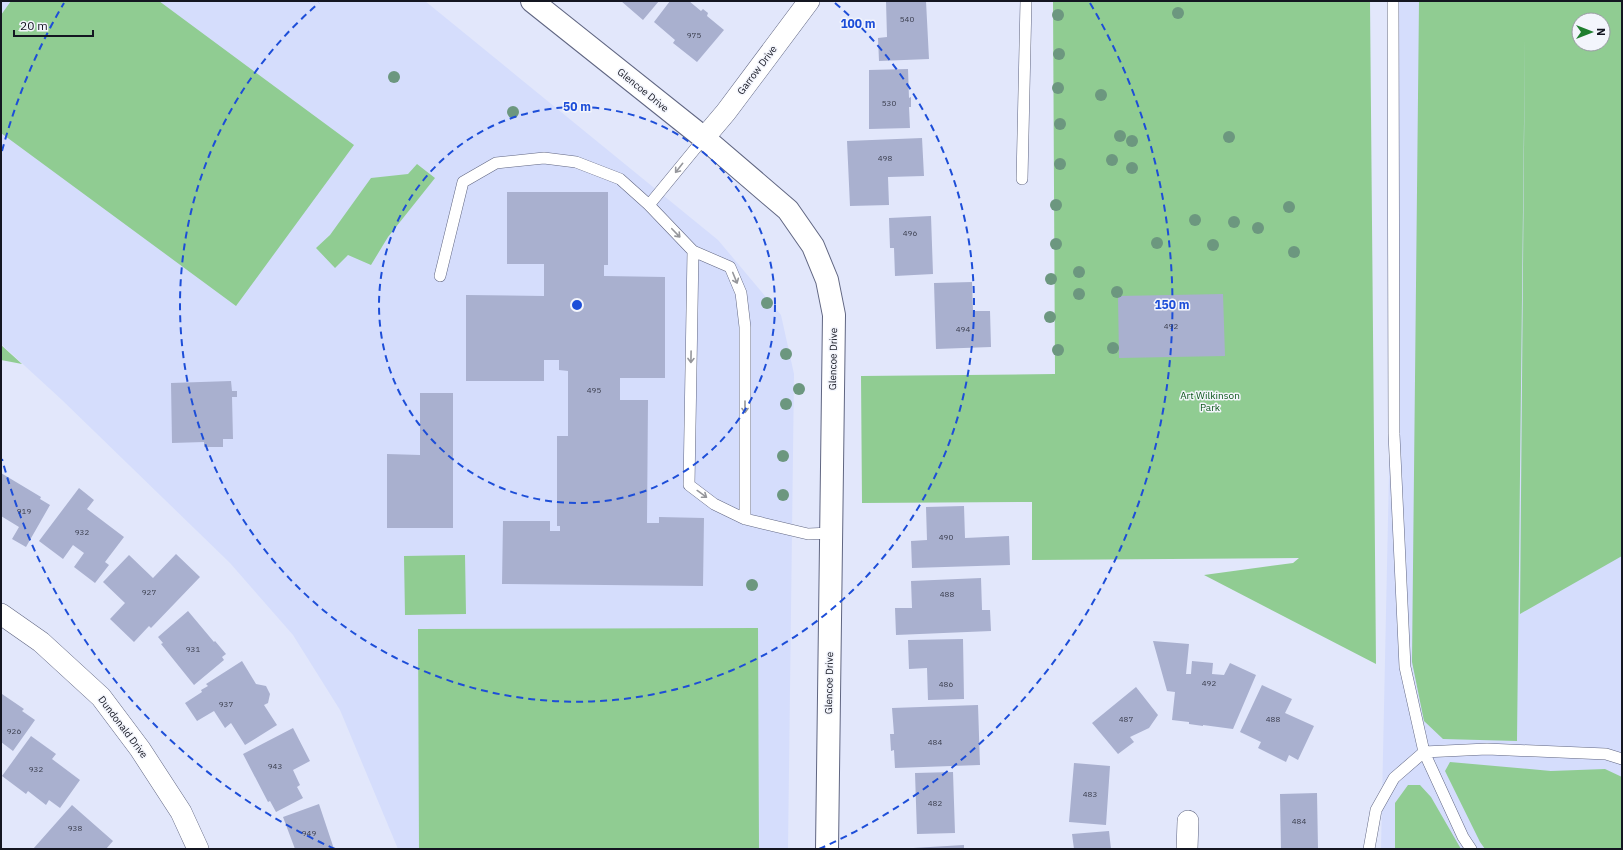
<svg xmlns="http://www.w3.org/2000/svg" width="1623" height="850" font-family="'IBM Plex Sans',sans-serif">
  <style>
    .built { fill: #d5ddfc; fill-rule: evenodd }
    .green { fill: #90cc92; fill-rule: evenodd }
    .building { fill: #a9b0cf }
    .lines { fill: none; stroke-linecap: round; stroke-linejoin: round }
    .service-casing { stroke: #606682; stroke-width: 12 }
    .minor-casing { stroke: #606682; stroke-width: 22 }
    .tertiary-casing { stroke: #606682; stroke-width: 24 }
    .service { stroke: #fff; stroke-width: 11 }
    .minor { stroke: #fff; stroke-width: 21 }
    .tertiary { stroke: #fff; stroke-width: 22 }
    .tree { fill: #6c977f }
    .oneway { stroke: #95969b }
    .ring { fill: none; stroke: #1d4ed8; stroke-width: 2; stroke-dasharray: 7 5 }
    .labels { text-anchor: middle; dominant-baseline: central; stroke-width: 3; stroke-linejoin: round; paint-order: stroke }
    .number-label { font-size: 8px; fill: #393c4c }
    .street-label { font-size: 10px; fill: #141621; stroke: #f3f5fc }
    .park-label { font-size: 10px; fill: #0c561a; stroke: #f3f5fc }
    .centre { fill: #1d4ed8; stroke: #f3f5fc; stroke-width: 2 }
    .ring-label { font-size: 12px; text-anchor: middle; font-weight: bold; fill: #1d4ed8; stroke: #f3f5fc; stroke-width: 3; stroke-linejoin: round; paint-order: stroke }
  </style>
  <rect width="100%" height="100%" fill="#e2e7fb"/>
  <path class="built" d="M1,1H425L718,240L781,315L794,374L788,849H398L340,710L293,635L230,563L62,400L1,344Z
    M1399,1H1622V849H1381ZM1579,20H1603V44H1579Z"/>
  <path class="green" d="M11,1H159L354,145L236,306L1,133V15Z
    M1053,1H1370L1376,664L1204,575L1293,563L1299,558L1032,560V502L862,503L861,376L1055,374Z
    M1419,1H1622V556L1520,614L1525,34L1517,741L1443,739L1424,721L1412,662ZM1579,20H1603V44H1579Z
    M417,164L435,178L388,237L371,265L348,255L335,268L316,248L330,235L371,178L408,174Z
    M1,345L22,364L1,360Z
    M465,555L466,614L405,615L404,556Z
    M758,628L759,849H419L418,629Z
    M1450,762L1551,771L1605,769L1622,777V849H1485L1480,842L1445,771Z
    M1408,785H1420L1431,797L1461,849H1395V803Z"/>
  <path class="building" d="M621,1H659L643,20Z
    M670,1H689L701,11L703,9L708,13L707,16L724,30L697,62L673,43L675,40L654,22Z
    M886,1H926L929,59L879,61L878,38L887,37Z
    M908,69L909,98L911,97V107H909L910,128L869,129V70Z
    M922,138L924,176L888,177L889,205L850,206L847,141Z
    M507,192H608V265H604V276L665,277V378H620V400H648L647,523H659V517L704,518L703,586L502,584L503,521H550V531H560V526H557V436H568V371L559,370V360H544V381H466V295L544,296V264H507Z
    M931,216L933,274L895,276L894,248H890L889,218Z
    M972,282L973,311H990L991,347L936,349L934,283Z
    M1223,294L1225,356L1119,358L1118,296Z
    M231,381L232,391H237V397H232L233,439H223V447H204V442L172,443L171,383Z
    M420,393H453V528H387V454L420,455Z
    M1,473L41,497L40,499L50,505L26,547L12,539L19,527L1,516Z
    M79,488L94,500L87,509L124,537L105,562L109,565L95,583L74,567L84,553L73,545L63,559L39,541Z
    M964,506L965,538L1009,536L1010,565L912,568L911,541L927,540L926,507Z
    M176,554L200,577L151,628L149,626L134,642L110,619L125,603L103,582L129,555L153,578Z
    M981,578L982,610H990L991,631L896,635L895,608H912L911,581Z
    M188,611L214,642L215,641L226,654L222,657L224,660L194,685L161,644L163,643L158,637Z
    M963,639L964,699L928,700L927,668L909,669L908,640Z
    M1153,641L1189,644L1186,674H1191L1192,661L1213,663L1212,674L1224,675L1230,663L1256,675L1233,729L1203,725V726L1189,724V722L1172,720L1175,692L1167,691Z
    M242,661L256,684L266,686L270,694L268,703L264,705L277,725L245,745L231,723L225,728L214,711L197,721L185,703L202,692L201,690L208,686L206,684Z
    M1262,685L1292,699L1285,713L1314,726L1298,760L1289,755L1286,762L1258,748L1261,742L1240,732Z
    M1136,687L1158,715L1149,728L1130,737L1134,742L1118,754L1092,723Z
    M2,694L24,709L22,711L35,720L13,751L1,742Z
    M978,705L980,765L895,768L894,750L891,751L890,734H894L892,708Z
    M293,728L310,761L293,770L300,785L297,787L303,798L276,812L270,801L268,802L243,754Z
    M31,736L56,754L52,759L80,780L60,808L49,800L46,805L28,791L26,794L2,776Z
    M1074,763L1110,766L1106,825L1069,822Z
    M953,772L955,833L917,834L915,773Z
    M1317,793L1318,849H1281L1280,794Z
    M319,804L334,849H295L283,817Z
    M72,805L113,841L106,849H33Z
    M1109,831L1111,849H1074L1072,834Z
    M964,845V849H913V848Z"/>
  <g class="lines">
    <g class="service-casing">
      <path id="service" d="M1393,1L1394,434L1405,667L1424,752L1463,837L1471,849
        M1022,179L1026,1
        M649,205L704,138
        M693,251L730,267L741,293L745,327V519
        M440,276L463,182L496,163L544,158L576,162L620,179L649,205L693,251L689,485L714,504L745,519L808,534L831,533
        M1369,849L1376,810L1394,778L1424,752L1487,749L1606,754L1622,759"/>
    </g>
    <g class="minor-casing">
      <path id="minor" d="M704,138L726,112L809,1
        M1,614L41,642L101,697L140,749L181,812L198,849
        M1187,849L1188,821"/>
    </g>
    <g class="tertiary-casing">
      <path id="tertiary" d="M532,1L704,138L788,210L813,246L827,280L834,315L827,849"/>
    </g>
    <use href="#service" class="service"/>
    <use href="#minor" class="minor"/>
    <use href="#tertiary" class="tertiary"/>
  </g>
  <g class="tree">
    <circle cx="1178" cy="13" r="6"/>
    <circle cx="1058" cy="15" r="6"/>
    <circle cx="1059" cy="54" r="6"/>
    <circle cx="394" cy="77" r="6"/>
    <circle cx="1058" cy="88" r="6"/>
    <circle cx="1101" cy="95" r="6"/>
    <circle cx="513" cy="112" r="6"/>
    <circle cx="1060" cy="124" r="6"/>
    <circle cx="1120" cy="136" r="6"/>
    <circle cx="1229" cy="137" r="6"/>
    <circle cx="1132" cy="141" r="6"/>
    <circle cx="1112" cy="160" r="6"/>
    <circle cx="1060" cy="164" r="6"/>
    <circle cx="1132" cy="168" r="6"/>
    <circle cx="1056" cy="205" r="6"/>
    <circle cx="1289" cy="207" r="6"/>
    <circle cx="1195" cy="220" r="6"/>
    <circle cx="1234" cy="222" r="6"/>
    <circle cx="1258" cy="228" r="6"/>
    <circle cx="1157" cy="243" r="6"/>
    <circle cx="1056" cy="244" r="6"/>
    <circle cx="1213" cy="245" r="6"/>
    <circle cx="1294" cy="252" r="6"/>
    <circle cx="1079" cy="272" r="6"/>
    <circle cx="1051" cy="279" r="6"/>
    <circle cx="1117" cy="292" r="6"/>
    <circle cx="1079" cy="294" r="6"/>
    <circle cx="767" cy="303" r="6"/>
    <circle cx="1050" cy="317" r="6"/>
    <circle cx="1113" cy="348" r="6"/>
    <circle cx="1058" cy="350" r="6"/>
    <circle cx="786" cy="354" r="6"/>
    <circle cx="799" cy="389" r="6"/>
    <circle cx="786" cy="404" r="6"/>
    <circle cx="783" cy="456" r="6"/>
    <circle cx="783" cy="495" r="6"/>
    <circle cx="752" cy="585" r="6"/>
  </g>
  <defs><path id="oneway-shaft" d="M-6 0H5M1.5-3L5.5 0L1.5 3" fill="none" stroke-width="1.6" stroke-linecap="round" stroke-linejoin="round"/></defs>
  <g class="oneway">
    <use href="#oneway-shaft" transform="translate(679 168) rotate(128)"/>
    <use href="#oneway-shaft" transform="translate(676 233) rotate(46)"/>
    <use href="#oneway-shaft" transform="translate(735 278) rotate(68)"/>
    <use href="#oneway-shaft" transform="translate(691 357) rotate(91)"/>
    <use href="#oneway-shaft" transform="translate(745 407) rotate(90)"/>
    <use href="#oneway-shaft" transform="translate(702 494) rotate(36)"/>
  </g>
  <g class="ring">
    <circle cx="577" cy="305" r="198"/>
    <path d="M835 3A397 397 0 1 1 319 3"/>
    <path d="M335 849A595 595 0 0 1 2 459M2 151A595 595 0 0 1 64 3M1090 3A595 595 0 0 1 819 849"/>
  </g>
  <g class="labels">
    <g class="number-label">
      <text x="907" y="19">540</text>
      <text x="694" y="35">975</text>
      <text x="889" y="103">530</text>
      <text x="885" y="158">498</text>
      <text x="910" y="233">496</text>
      <text x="1171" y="326">492</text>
      <text x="963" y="329">494</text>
      <text x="594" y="390">495</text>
      <text x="24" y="511">919</text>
      <text x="82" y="532">932</text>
      <text x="946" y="537">490</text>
      <text x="149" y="592">927</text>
      <text x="947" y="594">488</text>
      <text x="193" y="649">931</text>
      <text x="1209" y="683">492</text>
      <text x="946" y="684">486</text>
      <text x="226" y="704">937</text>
      <text x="1126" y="719">487</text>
      <text x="1273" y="719">488</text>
      <text x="14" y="731">926</text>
      <text x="935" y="742">484</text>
      <text x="275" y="766">943</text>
      <text x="36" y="769">932</text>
      <text x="1090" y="794">483</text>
      <text x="935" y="803">482</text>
      <text x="1299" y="821">484</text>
      <text x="75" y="828">938</text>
      <text x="309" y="833">949</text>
    </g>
    <g class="street-label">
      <text transform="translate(757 70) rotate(-53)">Garrow Drive</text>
      <text transform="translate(643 90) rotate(39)">Glencoe Drive</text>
      <text transform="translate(833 359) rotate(-89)">Glencoe Drive</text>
      <text transform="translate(829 683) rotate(-89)">Glencoe Drive</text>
      <text transform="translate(123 727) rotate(53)">Dundonald Drive</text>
    </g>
    <g class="park-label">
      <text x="1210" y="395">Art Wilkinson<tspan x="1210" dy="12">Park</tspan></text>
    </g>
  </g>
  <circle cx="577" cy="305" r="6" class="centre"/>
  <g class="ring-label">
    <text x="858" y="28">100 m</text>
    <text x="577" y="111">50 m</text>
    <text x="1172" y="309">150 m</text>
  </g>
  <rect width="1623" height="850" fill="none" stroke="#141621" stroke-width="4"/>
  <g transform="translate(1591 32) rotate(90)"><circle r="19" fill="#f3f5fc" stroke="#9a9ca4"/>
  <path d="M0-3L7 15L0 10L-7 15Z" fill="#1f7e2f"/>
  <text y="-6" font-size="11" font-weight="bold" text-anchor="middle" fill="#141621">N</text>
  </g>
  <path d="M14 30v6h79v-6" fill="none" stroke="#141621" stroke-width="2"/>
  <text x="20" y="30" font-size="12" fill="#141621" stroke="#f3f5fc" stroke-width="3" paint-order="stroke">20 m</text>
</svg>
